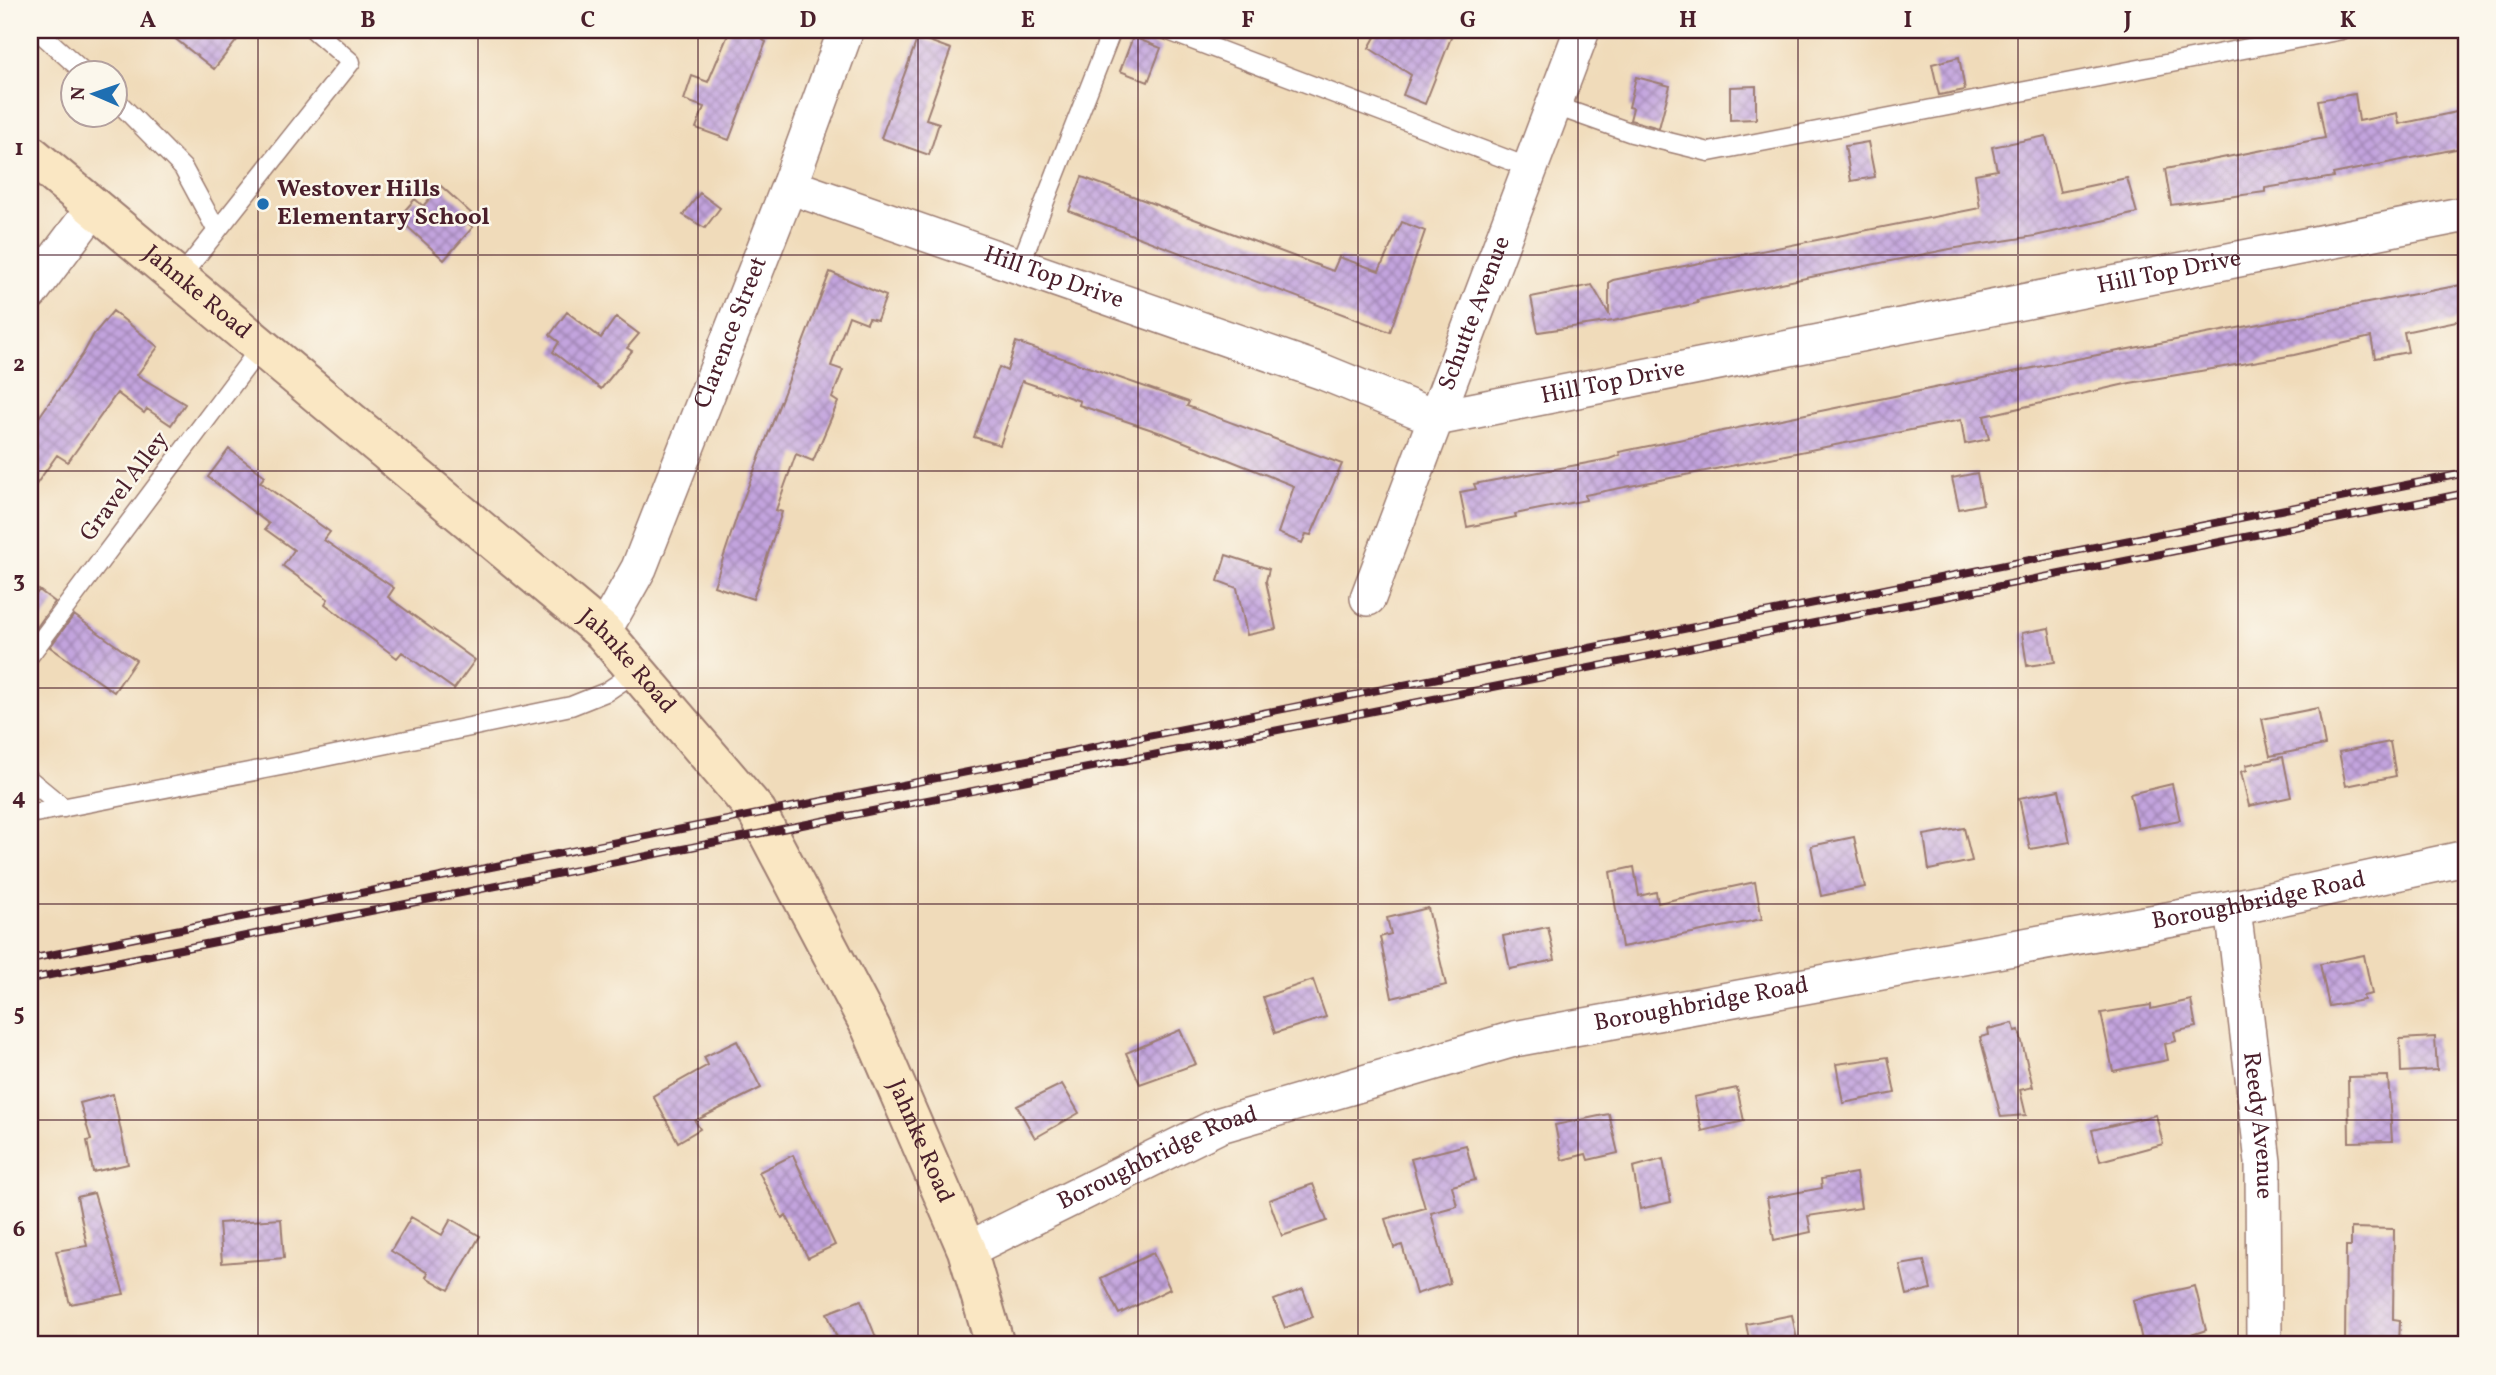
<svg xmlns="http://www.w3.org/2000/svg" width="2496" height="1375" font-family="Vollkorn,serif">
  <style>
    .building { fill: url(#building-cross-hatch) }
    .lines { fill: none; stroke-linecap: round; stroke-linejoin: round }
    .service-casing { stroke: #9d7d72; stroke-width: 21 }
    .minor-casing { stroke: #9d7d72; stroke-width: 38 }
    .secondary-casing { stroke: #9d7d72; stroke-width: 42 }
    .service { stroke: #fff; stroke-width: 18 }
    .minor { stroke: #fff; stroke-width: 35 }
    .secondary { stroke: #fae7c3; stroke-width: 38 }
    .rail-casing { stroke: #4a1f2b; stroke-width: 8 }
    .rail { stroke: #fbf7ec; stroke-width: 5; stroke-dasharray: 16; stroke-linecap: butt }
    .grid { fill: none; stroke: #4a1f2b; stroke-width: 2; stroke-opacity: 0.55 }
    .poi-dot { fill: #1f6fb2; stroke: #fbf7ec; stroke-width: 2.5 }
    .labels { text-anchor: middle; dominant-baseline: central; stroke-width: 5; stroke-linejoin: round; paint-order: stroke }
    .poi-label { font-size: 24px; font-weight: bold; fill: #4a1f2b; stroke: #fbf7ec; text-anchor: start }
    .street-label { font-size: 24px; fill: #4a1f2b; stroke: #fbf7ec }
    .neatline { fill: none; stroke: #4a1f2b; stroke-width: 2.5 }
    .grid-label { font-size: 23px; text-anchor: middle; font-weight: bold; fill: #4a1f2b }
  </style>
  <defs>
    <pattern id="building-cross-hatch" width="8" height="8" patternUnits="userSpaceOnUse" patternTransform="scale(1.75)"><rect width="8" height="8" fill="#c3a4de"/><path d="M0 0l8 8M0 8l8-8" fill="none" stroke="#a085b4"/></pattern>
  </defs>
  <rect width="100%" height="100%" fill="#fbf7ec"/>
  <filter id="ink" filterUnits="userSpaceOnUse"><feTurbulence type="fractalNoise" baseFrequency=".0143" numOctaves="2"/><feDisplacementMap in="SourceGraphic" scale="14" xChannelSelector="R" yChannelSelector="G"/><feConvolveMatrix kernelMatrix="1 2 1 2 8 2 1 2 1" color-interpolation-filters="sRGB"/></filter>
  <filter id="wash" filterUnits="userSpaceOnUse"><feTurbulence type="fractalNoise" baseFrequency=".00686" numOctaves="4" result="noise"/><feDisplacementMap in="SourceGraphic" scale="28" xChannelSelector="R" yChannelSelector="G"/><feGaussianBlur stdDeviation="1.57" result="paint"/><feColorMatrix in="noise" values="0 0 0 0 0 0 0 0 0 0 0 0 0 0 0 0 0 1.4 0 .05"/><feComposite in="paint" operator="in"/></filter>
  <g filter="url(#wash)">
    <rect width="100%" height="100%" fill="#f0dbba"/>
    <g id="blocks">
      <path class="building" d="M164,30H245L214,69Z
        M730,30H767L763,40L766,42L729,140L696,128L704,107L684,100L692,76L708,82Z
        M1379,30H1454L1425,104L1403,95L1411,75L1369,48Z
        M918,37L951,49L926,119L939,123L929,155L881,138Z
        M1133,37L1161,48L1148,82L1120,71Z
        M1959,57L1965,90L1939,95L1932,64Z
        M1636,77L1670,86L1659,128L1630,120L1633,108L1629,107Z
        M1756,86V119L1730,120V87Z
        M2355,94L2359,121L2397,113L2399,124L2466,110V147L2333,174L2334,177L2265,188V192L2171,205L2165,169L2325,138L2318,100Z
        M2046,136L2060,192L2127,178L2137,213L2035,236L1950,249L1697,300L1698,303L1613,321L1538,332L1531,297L1592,285L1609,314V282L1613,280L1980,208L1975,174L1997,170L1992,147Z
        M1868,142L1875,177L1851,181L1845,146Z
        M1082,177L1333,271L1339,257L1379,271L1402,222L1425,231L1390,332L1069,211Z
        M441,186L473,215L466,222L473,227L444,260L398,218L415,199L423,206Z
        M700,193L720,208L705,228L683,215Z
        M830,272L886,296L877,320L869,318L867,323L849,316L831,366L843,370L832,398L838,402L813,461L796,454L776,510L782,512L753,599L714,586L738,513Z
        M2466,284V319L2404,332L2408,352L2375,358L2371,337L2294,355L2130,383L1984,416L1989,439L1965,444L1961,420L1585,495L1586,500L1515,514L1516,517L1467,527L1460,492L1476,489L1474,484L1609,459L1620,455L1619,452L2082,358Z
        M113,311L158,347L137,375L185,404L171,425L147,409L144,413L117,393L68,462L57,455L30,493V430L83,354L94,334Z
        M567,312L601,338L616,317L639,334L627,348L632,351L601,389L553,352L559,342L550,335Z
        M1016,342L1189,402L1187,406L1342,464L1311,535L1306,534L1302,543L1278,533L1294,486L1167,435L1079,405L1080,401L1022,381L1000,445L974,437L999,367L1007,371Z
        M229,449L265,476L260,482L330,532L324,540L394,588L388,597L475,660L454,689L402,652L397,658L325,604L328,599L283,566L294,550L265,529L269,524L208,477Z
        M1977,473L1983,504L1959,509L1952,478Z
        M1226,555L1269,569L1266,581L1276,629L1247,635L1237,588L1218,581Z
        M39,590L55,602L32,634L30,603Z
        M74,615L136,660L114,692L50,647Z
        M2049,628L2055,662L2027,666L2022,633Z
        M2318,708L2325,745L2270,756L2262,719Z
        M2390,742L2396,776L2346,786L2339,752Z
        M2283,757L2291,797L2249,806L2241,772L2247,770L2246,765Z
        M2172,784L2180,820L2138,828L2130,794Z
        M2059,790L2070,842L2030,849L2019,798Z
        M1964,828L1972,861L1929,870L1924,835Z
        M1854,837L1865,887L1821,896L1811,846Z
        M1634,867L1639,896L1656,892L1658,903L1755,882L1762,919L1622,947L1610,872Z
        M1428,908L1446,985L1392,998L1380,937L1391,934L1387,918Z
        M1548,927L1555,960L1510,969L1503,936Z
        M2364,955L2372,994L2363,996L2364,1000L2329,1006L2320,964Z
        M1313,980L1326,1017L1275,1033L1263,997Z
        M2191,1000L2196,1027L2174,1032L2176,1041L2165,1044L2168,1060L2113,1071L2101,1013L2151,1005V1009Z
        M2013,1023L2015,1031L2019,1030L2033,1087L2020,1090L2026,1115L2001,1117L1980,1037L1989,1035L1988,1029Z
        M1180,1030L1196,1064L1140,1084L1126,1053Z
        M2435,1037L2437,1070L2401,1072L2400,1039Z
        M737,1041L761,1088L695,1121L700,1129L678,1142L653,1096L708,1065L704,1057Z
        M1888,1057L1895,1093L1843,1103L1836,1064Z
        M2388,1076L2392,1141L2349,1142L2348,1077Z
        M1062,1084L1079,1113L1035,1138L1017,1106Z
        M1737,1088L1744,1121L1702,1131L1694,1097Z
        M113,1094L128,1164L93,1172L87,1141L91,1140L80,1103Z
        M1609,1114L1618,1153L1588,1160L1586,1154L1562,1160L1555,1125Z
        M2156,1115L2163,1144L2100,1161L2092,1130Z
        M1466,1145L1475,1180L1452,1186L1457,1206L1431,1213L1450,1283L1416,1294L1402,1245L1394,1248L1385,1219L1425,1208L1411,1159Z
        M793,1155L835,1245L808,1258L786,1215L782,1218L759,1172Z
        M1663,1159L1671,1202L1640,1209L1633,1167Z
        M1856,1173L1861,1208L1808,1216L1811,1232L1774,1240L1767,1198L1822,1188L1821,1179Z
        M1313,1184L1327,1221L1282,1236L1269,1200Z
        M94,1193L124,1294L70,1304L56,1251L87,1246L77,1197Z
        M411,1217L442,1235L451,1219L480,1236L449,1290L426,1277L428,1273L391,1251Z
        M281,1219L284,1258L222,1263L219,1223Z
        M2351,1228L2394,1229L2393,1319L2400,1320L2399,1345H2345L2346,1246H2351Z
        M1153,1253L1170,1289L1119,1314L1101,1278Z
        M1924,1261L1931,1289L1907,1295L1900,1265Z
        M2195,1286L2206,1330L2162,1345H2143L2133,1300Z
        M1303,1289L1313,1317L1285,1328L1274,1300Z
        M861,1300L879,1345H840L827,1313Z
        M1792,1315L1798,1345H1750L1746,1324Z"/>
    </g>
  </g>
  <g filter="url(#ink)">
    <use href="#blocks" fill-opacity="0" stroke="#9d7d72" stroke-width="2"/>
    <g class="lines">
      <g class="service-casing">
        <path id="service" d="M37,30L86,74
          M1166,30L1530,168
          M116,100L183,168L217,231
          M1553,105L1632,133L1709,152L2342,30
          M1020,265L1112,30
          M178,280L351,62L314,30
          M30,655L260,348
          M30,780L64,808
          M30,814L286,765L571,706L606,692L637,671"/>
      </g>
      <g class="minor-casing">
        <g id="minor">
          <path id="s1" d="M789,186L1323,372L1436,418L2466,214"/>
          <path d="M30,293L93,209"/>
          <path id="s2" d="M1368,598L1582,30"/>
          <path id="s3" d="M603,632L639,568L789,186L846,30"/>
          <path id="s4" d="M2233,908L2263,1162L2264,1345"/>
          <path id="s5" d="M967,1250L1220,1125L1514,1039L2233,908L2466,858"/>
        </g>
      </g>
      <g class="secondary-casing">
        <g id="secondary">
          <path id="s6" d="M30,154L603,632L757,812L871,1028L967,1250L995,1345"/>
        </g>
      </g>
      <use href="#service" class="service"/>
      <use href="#minor" class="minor"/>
      <use href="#secondary" class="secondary"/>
      <g class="rail-casing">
        <path id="rail" d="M30,959L2466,473
          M30,979L2466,493"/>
      </g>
      <use href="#rail" class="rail"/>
    </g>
  </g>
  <path class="grid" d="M258,30V1345M478,30V1345M698,30V1345M918,30V1345M1138,30V1345M1358,30V1345M1578,30V1345M1798,30V1345M2018,30V1345M2238,30V1345M30,255H2466M30,471H2466M30,688H2466M30,904H2466M30,1120H2466"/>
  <circle class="poi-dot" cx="263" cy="204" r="7"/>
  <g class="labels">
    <g class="poi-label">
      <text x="277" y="190">Westover Hills<tspan x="277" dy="28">Elementary School</tspan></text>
    </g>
    <g class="street-label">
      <text stroke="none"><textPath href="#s1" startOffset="1435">Hill Top Drive</textPath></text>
      <text stroke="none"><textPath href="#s1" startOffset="280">Hill Top Drive</textPath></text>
      <text stroke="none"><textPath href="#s6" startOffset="217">Jahnke Road</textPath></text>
      <text stroke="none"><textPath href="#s2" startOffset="304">Schutte Avenue</textPath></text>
      <text stroke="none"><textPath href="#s3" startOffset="326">Clarence Street</textPath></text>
      <text stroke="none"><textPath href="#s1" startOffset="868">Hill Top Drive</textPath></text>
      <text transform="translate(125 487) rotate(-53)">Gravel Alley</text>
      <text stroke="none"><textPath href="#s6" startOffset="784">Jahnke Road</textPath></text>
      <text stroke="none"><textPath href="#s5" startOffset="1346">Boroughbridge Road</textPath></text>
      <text stroke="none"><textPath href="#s5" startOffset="779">Boroughbridge Road</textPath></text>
      <text stroke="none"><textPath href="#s4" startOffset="219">Reedy Avenue</textPath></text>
      <text stroke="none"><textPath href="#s6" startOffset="1351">Jahnke Road</textPath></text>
      <text stroke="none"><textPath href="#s5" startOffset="212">Boroughbridge Road</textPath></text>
    </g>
  </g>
  <rect width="2496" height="1375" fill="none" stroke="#fbf7ec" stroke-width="77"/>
  <g transform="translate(94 94) rotate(272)"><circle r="33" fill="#fbf7ec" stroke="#b4a19f" stroke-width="2"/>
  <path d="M0-5L12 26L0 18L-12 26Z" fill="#1f6fb2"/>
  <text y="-10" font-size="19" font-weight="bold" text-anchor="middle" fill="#4a1f2b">N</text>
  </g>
  <rect x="38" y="38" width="2420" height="1298" class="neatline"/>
  <g class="grid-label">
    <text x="148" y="27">A</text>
    <text x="368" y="27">B</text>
    <text x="588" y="27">C</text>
    <text x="808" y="27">D</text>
    <text x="1028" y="27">E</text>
    <text x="1248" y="27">F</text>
    <text x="1468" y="27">G</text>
    <text x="1688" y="27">H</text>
    <text x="1908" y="27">I</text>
    <text x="2128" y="27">J</text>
    <text x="2348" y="27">K</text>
    <text x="19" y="155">1</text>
    <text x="19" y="371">2</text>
    <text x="19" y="587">3</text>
    <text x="19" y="804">4</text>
    <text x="19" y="1020">5</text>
    <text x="19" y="1236">6</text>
  </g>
</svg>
